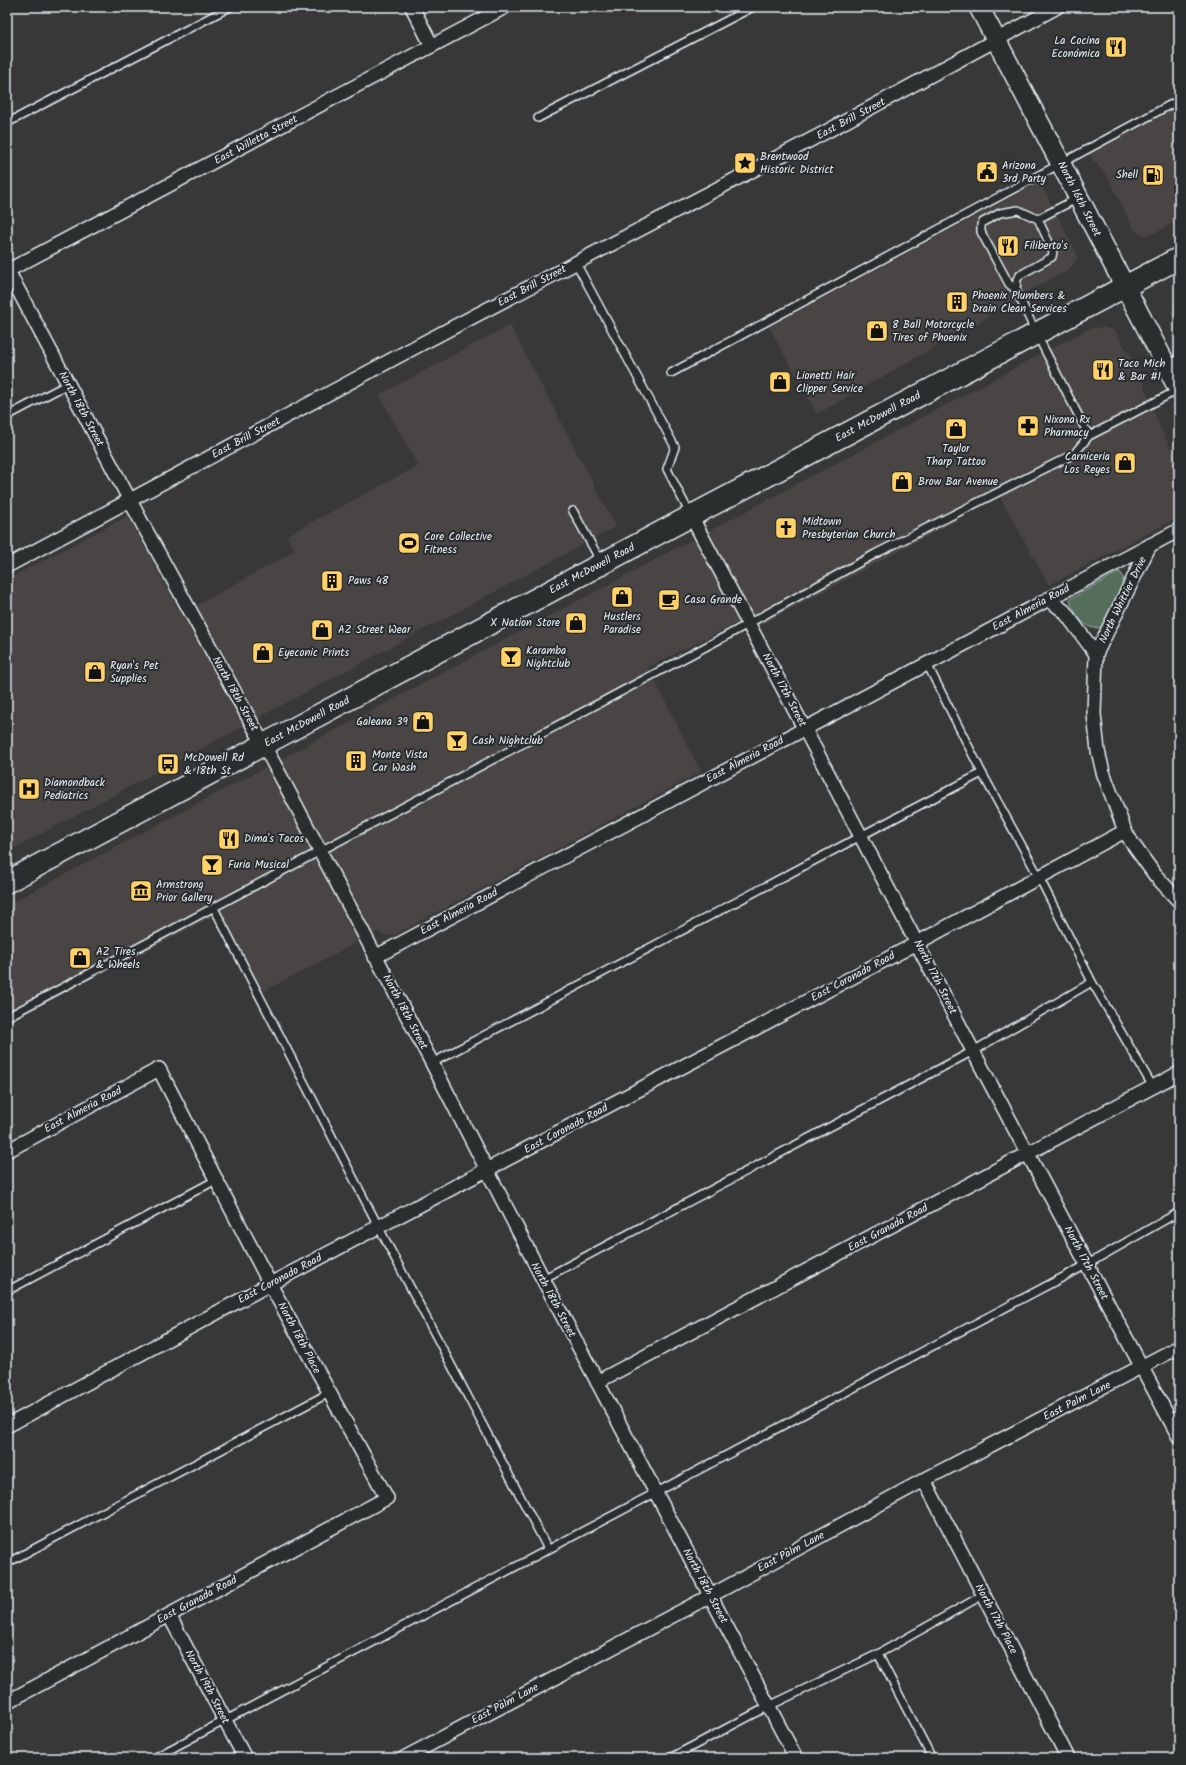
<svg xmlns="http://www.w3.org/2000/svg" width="1186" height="1765" font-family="Kalam,sans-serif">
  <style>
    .built { fill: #494544 }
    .green { fill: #556e5c; stroke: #9eb0aa }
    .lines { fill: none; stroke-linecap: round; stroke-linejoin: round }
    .lane-casing { stroke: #e8f1f8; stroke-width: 10 }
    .street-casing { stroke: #e8f1f8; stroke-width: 16 }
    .secondary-casing { stroke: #e8f1f8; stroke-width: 22 }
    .primary-casing { stroke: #e8f1f8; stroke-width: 24 }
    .lane { stroke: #2a2d2e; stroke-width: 7 }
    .street { stroke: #2a2d2e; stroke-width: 13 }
    .secondary { stroke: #2a2d2e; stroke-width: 19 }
    .primary { stroke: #2a2d2e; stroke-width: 21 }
    .labels { text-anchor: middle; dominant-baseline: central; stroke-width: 4; stroke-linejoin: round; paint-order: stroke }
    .poi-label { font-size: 11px; fill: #e8f1f8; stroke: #2a2d2e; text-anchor: start }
    .street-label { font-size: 11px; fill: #e8f1f8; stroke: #2a2d2e }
  </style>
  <rect width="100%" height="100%" fill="#383838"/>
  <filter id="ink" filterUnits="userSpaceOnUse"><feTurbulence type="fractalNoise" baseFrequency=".025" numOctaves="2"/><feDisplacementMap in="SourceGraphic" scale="8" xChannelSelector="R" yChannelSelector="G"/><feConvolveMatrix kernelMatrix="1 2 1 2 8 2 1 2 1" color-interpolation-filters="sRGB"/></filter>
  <g filter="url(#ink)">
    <path class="built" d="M1179,106V220L1153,234L1142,235L1136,231L1132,226L1107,176L1088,154Z
      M1040,182L1075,250L1077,258L1069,270L1028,291L1011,306L1010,304L817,414L769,327Z
      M1179,290V328L1171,313Z
      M510,325L616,527L7,852V579L128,516L181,614L295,551L287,535L418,466L379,395Z
      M1104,327L1115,331L1119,337L1140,374L1158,423L1179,464V517L1049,585L1000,497L761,625L758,613L648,667L701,772L394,935L383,936L378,931L259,994L218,914L7,1023V905L1088,329Z"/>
    <path class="green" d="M1119,572L1121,573L1123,578V584L1103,625C1089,637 1071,611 1070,599Z"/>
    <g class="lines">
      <g class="lane-casing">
        <path id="lane" d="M538,118L753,7
          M7,123L230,7
          M1038,219L1018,210L1000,213L983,222L981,225V232L1009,284L1016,290L1036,333L1089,436
          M576,263L675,447L667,469L690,514
          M1016,290L1017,279L1020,275L1052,257L1053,251L1038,219L1078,198
          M1168,365L1179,359
          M671,373L1179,100
          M7,416L68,384
          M573,511L601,562
          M927,664L982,773L1039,877L1092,982L1153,1087
          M214,908L388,1245L548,1549
          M7,1017L726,636L875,554L1074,454L1089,436L1178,390
          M432,1063L872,830L982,773
          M543,1279L973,1051L1092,982
          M7,1291L216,1180
          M7,1563L329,1393
          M878,1654L932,1758
          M154,1758L1086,1265L1179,1212
          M670,1758L769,1706L878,1654L983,1595"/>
      </g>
      <g class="street-casing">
        <path id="street" d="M412,7L432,46
          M7,269L142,523L280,775L432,1063L543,1279L796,1758
          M7,271L505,7
          M691,516L811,741L973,1051L1179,1437
          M1150,545L1096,654L1094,714L1098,751L1103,772L1125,831L1132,843L1155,875L1179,901
          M7,566L421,344L820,135L1057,7
          M1048,599L1064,611L1096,654
          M375,957L1179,530
          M7,1151L159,1069L270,1284L387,1498L7,1702
          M597,1382L1179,1073
          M7,1426L270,1284L904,950L1125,831
          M924,1480L1068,1758
          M169,1615L245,1758
          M404,1758L710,1596L924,1480L1179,1347"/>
      </g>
      <g class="secondary-casing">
        <path id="secondary" d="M979,7L1179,390"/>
      </g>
      <g class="primary-casing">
        <path id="primary" d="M7,882L691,516L1179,258"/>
      </g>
      <use href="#lane" class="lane"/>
      <use href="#street" class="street"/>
      <use href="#secondary" class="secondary"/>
      <use href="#primary" class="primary"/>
    </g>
  </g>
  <defs>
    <g id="restaurant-square" transform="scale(1.15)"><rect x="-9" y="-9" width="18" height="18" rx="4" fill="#ffd166" stroke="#2a2d2e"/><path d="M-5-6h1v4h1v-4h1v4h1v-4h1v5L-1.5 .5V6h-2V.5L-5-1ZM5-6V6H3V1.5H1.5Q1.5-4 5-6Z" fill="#111"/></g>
    <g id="sight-square" transform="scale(1.15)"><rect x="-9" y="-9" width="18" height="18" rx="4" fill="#ffd166" stroke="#2a2d2e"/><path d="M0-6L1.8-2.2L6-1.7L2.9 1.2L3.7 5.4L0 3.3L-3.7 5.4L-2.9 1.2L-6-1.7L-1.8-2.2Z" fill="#111"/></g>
    <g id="civic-square" transform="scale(1.15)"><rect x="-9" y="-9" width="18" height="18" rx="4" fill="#ffd166" stroke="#2a2d2e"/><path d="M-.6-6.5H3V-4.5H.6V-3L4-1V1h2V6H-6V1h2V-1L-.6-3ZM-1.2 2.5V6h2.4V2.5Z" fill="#111"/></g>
    <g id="fuel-square" transform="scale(1.15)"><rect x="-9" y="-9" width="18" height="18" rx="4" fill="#ffd166" stroke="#2a2d2e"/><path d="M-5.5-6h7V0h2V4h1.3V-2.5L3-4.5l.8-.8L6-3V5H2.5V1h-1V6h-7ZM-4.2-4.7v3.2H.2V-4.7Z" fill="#111"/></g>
    <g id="building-square" transform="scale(1.15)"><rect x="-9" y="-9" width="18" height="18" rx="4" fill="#ffd166" stroke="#2a2d2e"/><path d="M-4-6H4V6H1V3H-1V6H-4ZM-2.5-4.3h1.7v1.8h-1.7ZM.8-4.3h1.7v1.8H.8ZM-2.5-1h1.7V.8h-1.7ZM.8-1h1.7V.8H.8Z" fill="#111"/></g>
    <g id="shop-square" transform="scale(1.15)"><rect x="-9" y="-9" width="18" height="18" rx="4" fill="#ffd166" stroke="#2a2d2e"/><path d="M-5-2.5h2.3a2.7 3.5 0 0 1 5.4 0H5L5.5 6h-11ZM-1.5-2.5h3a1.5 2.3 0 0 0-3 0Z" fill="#111"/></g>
    <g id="pharmacy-square" transform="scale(1.15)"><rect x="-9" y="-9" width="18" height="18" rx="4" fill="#ffd166" stroke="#2a2d2e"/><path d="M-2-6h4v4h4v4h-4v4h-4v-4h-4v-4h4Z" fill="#111"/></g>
    <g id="church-square" transform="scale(1.15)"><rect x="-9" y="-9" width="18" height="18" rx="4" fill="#ffd166" stroke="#2a2d2e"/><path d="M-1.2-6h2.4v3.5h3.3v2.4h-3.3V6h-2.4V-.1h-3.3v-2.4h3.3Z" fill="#111"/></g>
    <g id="stadium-square" transform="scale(1.15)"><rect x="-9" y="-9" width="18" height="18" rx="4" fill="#ffd166" stroke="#2a2d2e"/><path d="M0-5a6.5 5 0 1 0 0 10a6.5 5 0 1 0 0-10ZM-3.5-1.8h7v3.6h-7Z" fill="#111"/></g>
    <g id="cafe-square" transform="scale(1.15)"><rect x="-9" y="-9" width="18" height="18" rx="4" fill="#ffd166" stroke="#2a2d2e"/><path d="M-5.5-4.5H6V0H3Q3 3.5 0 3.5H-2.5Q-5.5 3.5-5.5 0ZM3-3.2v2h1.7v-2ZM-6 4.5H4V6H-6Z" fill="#111"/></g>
    <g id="bar-square" transform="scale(1.15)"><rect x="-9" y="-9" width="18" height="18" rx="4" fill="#ffd166" stroke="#2a2d2e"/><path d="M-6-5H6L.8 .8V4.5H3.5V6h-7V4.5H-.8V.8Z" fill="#111"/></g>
    <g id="bus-square" transform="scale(1.15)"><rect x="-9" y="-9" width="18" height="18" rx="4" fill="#ffd166" stroke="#2a2d2e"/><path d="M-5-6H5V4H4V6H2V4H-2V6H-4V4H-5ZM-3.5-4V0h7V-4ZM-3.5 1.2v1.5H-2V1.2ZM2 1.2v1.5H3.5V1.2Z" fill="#111"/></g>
    <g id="hospital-square" transform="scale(1.15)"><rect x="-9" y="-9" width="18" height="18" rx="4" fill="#ffd166" stroke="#2a2d2e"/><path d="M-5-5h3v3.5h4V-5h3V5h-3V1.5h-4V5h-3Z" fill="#111"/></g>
    <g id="museum-square" transform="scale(1.15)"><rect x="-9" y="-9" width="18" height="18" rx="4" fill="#ffd166" stroke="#2a2d2e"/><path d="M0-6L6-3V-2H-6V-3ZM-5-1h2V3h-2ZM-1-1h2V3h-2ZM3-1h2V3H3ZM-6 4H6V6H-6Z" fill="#111"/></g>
  </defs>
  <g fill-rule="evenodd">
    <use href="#restaurant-square" x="1116" y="47"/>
    <use href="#sight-square" x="745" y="163"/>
    <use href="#civic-square" x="987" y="172"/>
    <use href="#fuel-square" x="1153" y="175"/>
    <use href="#restaurant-square" x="1008" y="246"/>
    <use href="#building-square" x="957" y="302"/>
    <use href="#shop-square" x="877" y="331"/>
    <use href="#restaurant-square" x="1103" y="370"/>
    <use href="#shop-square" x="780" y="382"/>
    <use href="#pharmacy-square" x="1028" y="426"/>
    <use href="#shop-square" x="956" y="429"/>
    <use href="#shop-square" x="1125" y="463"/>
    <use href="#shop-square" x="902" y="482"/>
    <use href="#church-square" x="786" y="528"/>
    <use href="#stadium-square" x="409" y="543"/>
    <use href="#building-square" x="332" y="581"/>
    <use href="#shop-square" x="622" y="597"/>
    <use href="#cafe-square" x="669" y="600"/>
    <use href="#shop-square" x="576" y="623"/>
    <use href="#shop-square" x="322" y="630"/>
    <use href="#shop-square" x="263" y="653"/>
    <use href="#bar-square" x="511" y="657"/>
    <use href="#shop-square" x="95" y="672"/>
    <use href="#shop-square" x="423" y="722"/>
    <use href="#bar-square" x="457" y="741"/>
    <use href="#building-square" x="356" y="761"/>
    <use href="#bus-square" x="168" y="764"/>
    <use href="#hospital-square" x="29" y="789"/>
    <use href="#restaurant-square" x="229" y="839"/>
    <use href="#bar-square" x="212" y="865"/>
    <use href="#museum-square" x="141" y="891"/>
    <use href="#shop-square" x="80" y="958"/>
  </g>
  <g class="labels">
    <g class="poi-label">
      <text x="1100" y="41" text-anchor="end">La Cocina<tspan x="1100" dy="13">Económica</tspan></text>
      <text x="760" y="157">Brentwood<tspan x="760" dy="13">Historic District</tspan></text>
      <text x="1002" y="166">Arizona<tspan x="1002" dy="13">3rd Party</tspan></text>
      <text x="1138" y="175" text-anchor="end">Shell</text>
      <text x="1024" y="246">Filiberto's</text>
      <text x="972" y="296">Phoenix Plumbers &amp;<tspan x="972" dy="13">Drain Clean Services</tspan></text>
      <text x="892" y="325">8 Ball Motorcycle<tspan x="892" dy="13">Tires of Phoenix</tspan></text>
      <text x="1118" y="364">Taco Mich<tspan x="1118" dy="13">&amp; Bar #1</tspan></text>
      <text x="796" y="376">Lionetti Hair<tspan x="796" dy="13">Clipper Service</tspan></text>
      <text x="1044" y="420">Nixona Rx<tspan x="1044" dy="13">Pharmacy</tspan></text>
      <text x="956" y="449" text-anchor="middle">Taylor<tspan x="956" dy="13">Tharp Tattoo</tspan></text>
      <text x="1110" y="457" text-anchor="end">Carniceria<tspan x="1110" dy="13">Los Reyes</tspan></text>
      <text x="918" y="482">Brow Bar Avenue</text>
      <text x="802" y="522">Midtown<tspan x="802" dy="13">Presbyterian Church</tspan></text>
      <text x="424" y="537">Core Collective<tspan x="424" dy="13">Fitness</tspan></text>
      <text x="348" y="581">Paws 48</text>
      <text x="684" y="600">Casa Grande</text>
      <text x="622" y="617" text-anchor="middle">Hustlers<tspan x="622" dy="13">Paradise</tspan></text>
      <text x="560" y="623" text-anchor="end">X Nation Store</text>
      <text x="338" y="630">AZ Street Wear</text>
      <text x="526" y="651">Karamba<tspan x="526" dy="13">Nightclub</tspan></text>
      <text x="278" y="653">Eyeconic Prints</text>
      <text x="110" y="666">Ryan's Pet<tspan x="110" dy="13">Supplies</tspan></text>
      <text x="408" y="722" text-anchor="end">Galeana 39</text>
      <text x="472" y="741">Cash Nightclub</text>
      <text x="372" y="755">Monte Vista<tspan x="372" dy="13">Car Wash</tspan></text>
      <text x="184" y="758">McDowell Rd<tspan x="184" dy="13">&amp; 18th St</tspan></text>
      <text x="44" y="783">Diamondback<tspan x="44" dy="13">Pediatrics</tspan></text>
      <text x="244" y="839">Dima's Tacos</text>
      <text x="228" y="865">Furia Musical</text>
      <text x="156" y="885">Armstrong<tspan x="156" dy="13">Prior Gallery</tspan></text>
      <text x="96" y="952">AZ Tires<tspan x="96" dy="13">&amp; Wheels</tspan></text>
    </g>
    <g class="street-label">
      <text transform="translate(851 119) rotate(-28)">East Brill Street</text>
      <text transform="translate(256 140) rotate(-28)">East Willetta Street</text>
      <text transform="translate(1079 199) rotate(63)">North 16th Street</text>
      <text transform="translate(532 286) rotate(-28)">East Brill Street</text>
      <text transform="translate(81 409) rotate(62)">North 18th Street</text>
      <text transform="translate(878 417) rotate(-28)">East McDowell Road</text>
      <text transform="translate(246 438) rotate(-28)">East Brill Street</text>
      <text transform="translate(592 569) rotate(-28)">East McDowell Road</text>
      <text transform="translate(1123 600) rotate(-64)">North Whittier Drive</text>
      <text transform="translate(1031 608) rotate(-28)">East Almeria Road</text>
      <text transform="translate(784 690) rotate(62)">North 17th Street</text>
      <text transform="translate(235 694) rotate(61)">North 18th Street</text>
      <text transform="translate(307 722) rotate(-28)">East McDowell Road</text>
      <text transform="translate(745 760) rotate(-28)">East Almeria Road</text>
      <text transform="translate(459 912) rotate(-28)">East Almeria Road</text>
      <text transform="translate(853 977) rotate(-28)">East Coronado Road</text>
      <text transform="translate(935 977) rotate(63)">North 17th Street</text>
      <text transform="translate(405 1012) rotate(62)">North 18th Street</text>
      <text transform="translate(83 1110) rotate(-28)">East Almeria Road</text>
      <text transform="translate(566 1129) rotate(-28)">East Coronado Road</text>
      <text transform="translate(888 1228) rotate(-28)">East Granada Road</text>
      <text transform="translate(1086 1263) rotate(62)">North 17th Street</text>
      <text transform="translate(280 1279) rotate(-28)">East Coronado Road</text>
      <text transform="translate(553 1300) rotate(62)">North 18th Street</text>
      <text transform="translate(299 1338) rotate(62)">North 18th Place</text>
      <text transform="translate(1077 1401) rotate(-27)">East Palm Lane</text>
      <text transform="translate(791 1552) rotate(-28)">East Palm Lane</text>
      <text transform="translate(705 1586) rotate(62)">North 18th Street</text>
      <text transform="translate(197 1600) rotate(-28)">East Granada Road</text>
      <text transform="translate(996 1619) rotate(62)">North 17th Place</text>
      <text transform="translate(207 1687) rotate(62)">North 19th Street</text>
      <text transform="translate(505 1704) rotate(-28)">East Palm Lane</text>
    </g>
  </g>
  <rect width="1186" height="1765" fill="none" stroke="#2a2d2e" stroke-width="24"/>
  <rect x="12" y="12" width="1162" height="1741" fill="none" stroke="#e8f1f8" stroke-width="1.5" filter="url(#ink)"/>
</svg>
